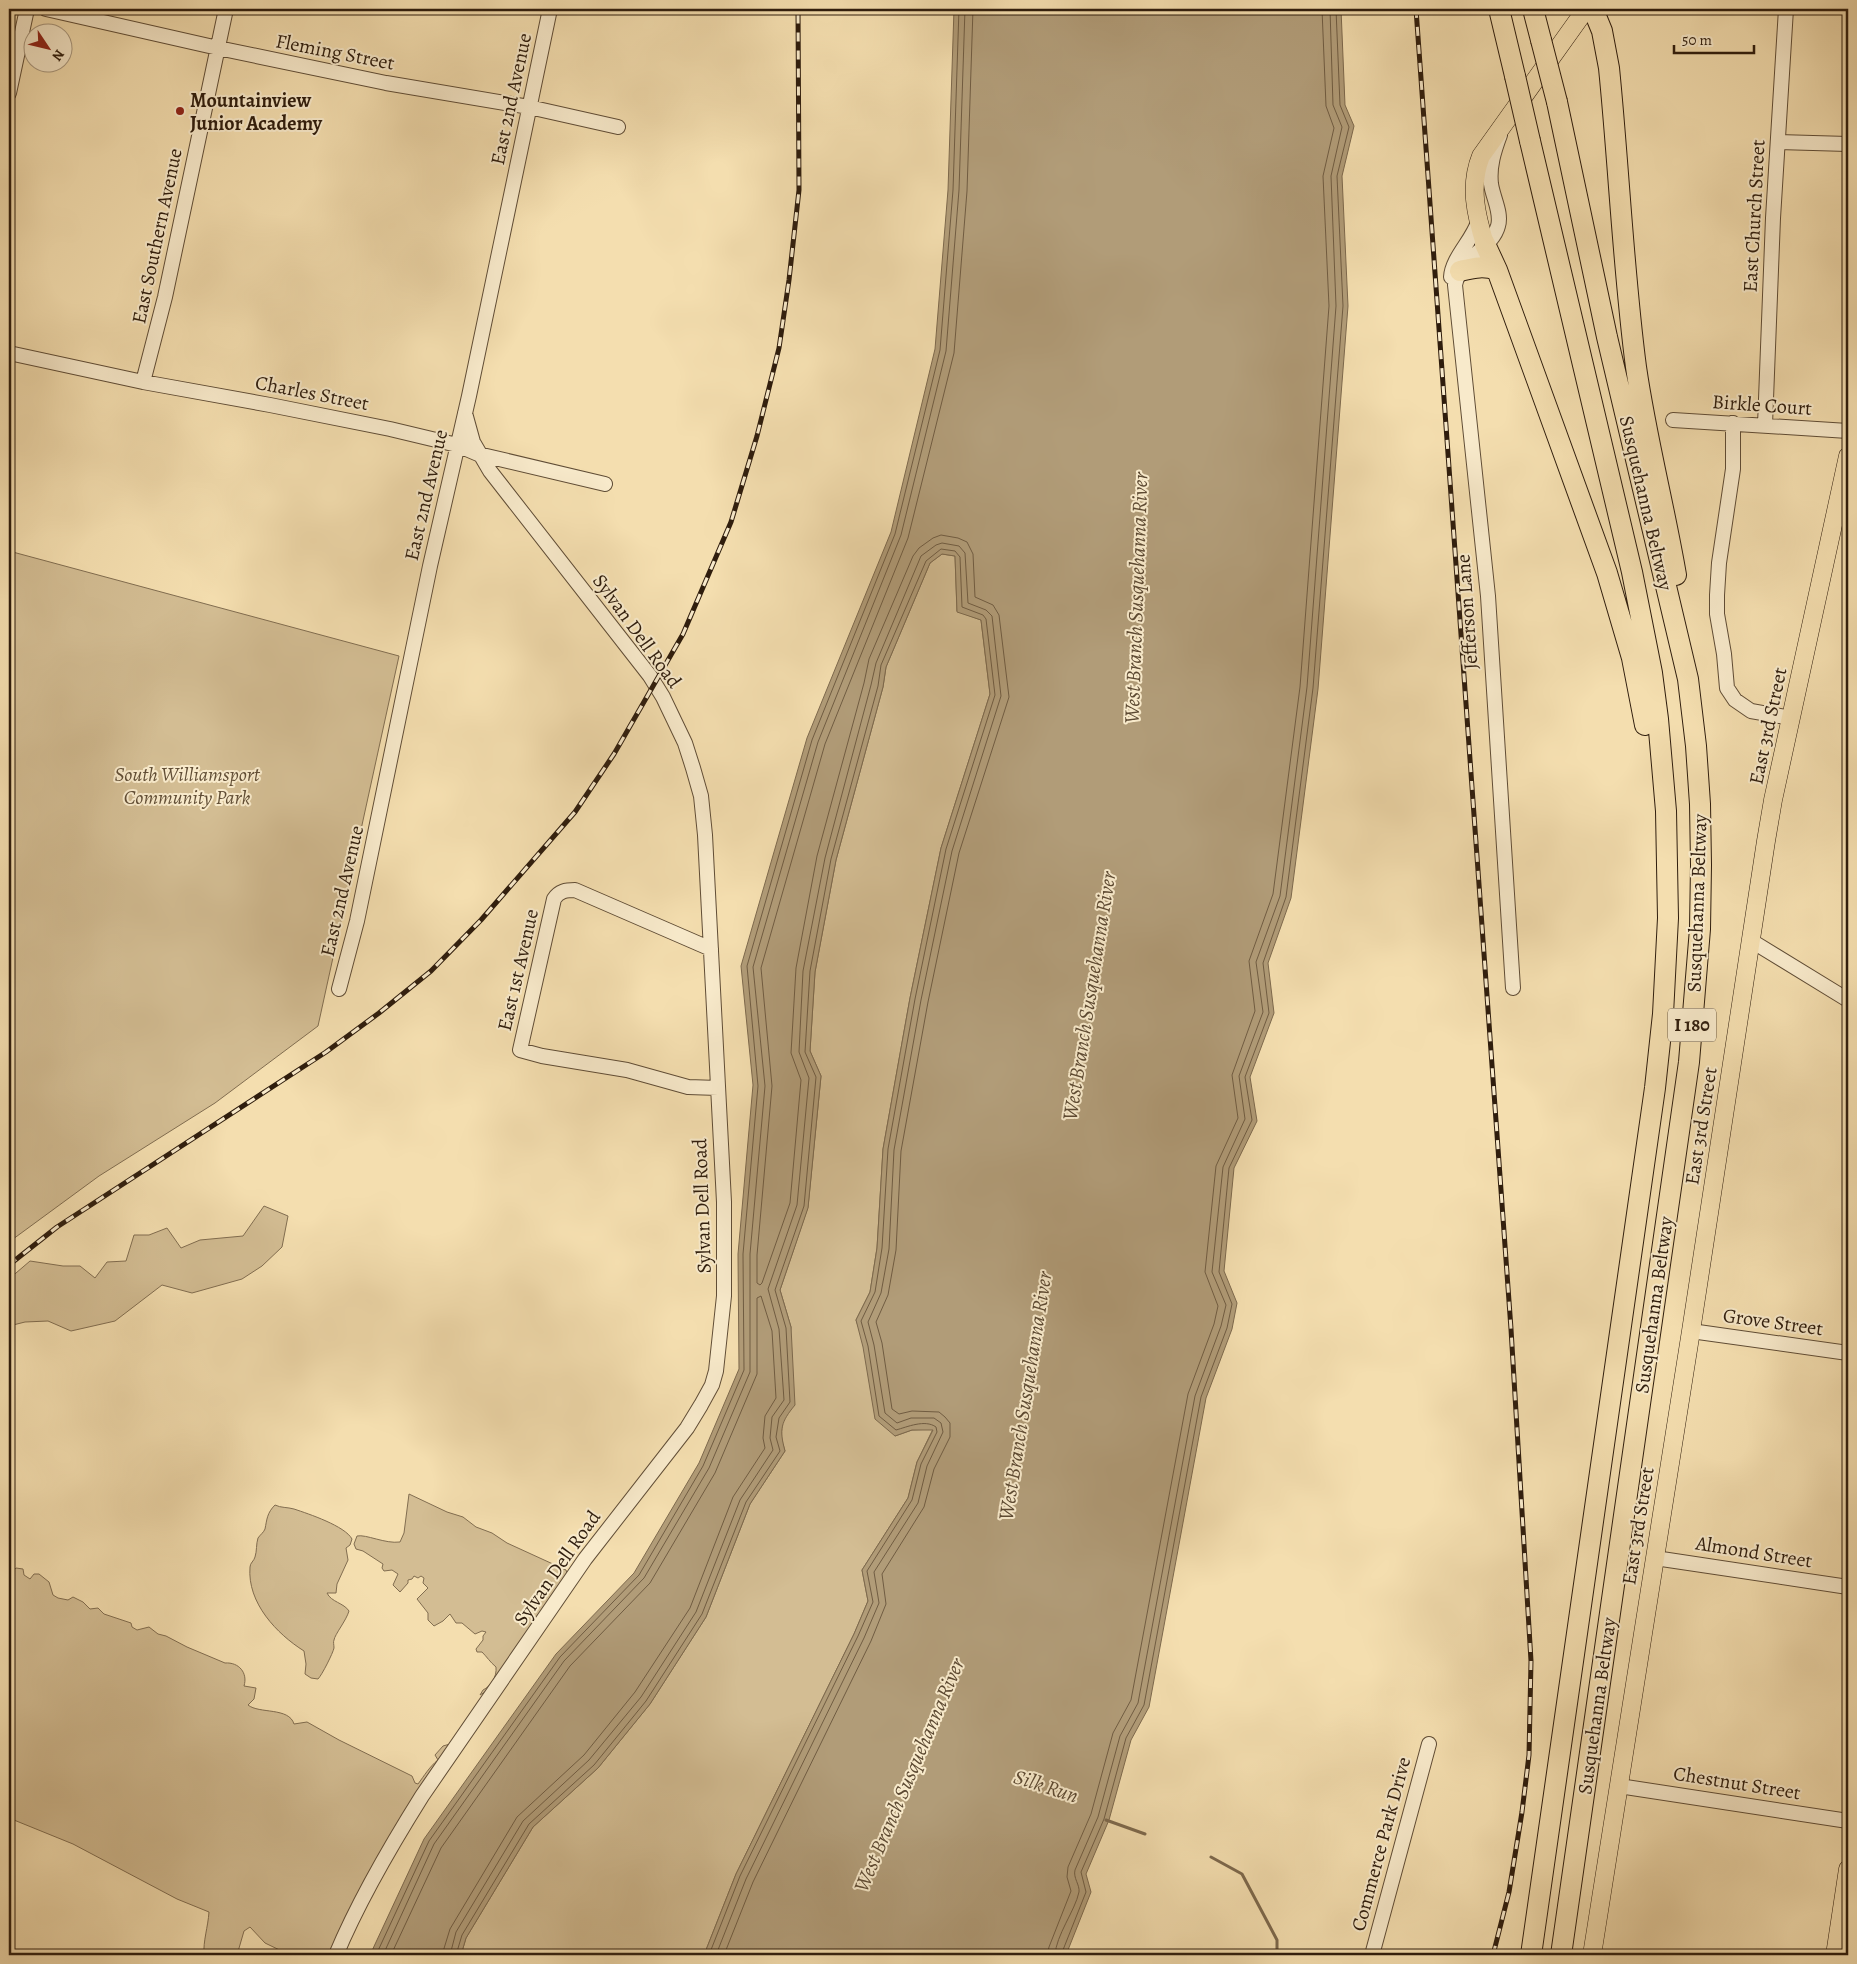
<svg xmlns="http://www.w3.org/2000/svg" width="1857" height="1964" font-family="Alegreya,serif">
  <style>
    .green { fill: #d3bd93; stroke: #816d50 }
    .water { fill: #b19c78; stroke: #7d694d }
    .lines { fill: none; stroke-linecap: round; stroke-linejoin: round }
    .shore { stroke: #705c42; stroke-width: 1 }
    .stream { stroke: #7d694d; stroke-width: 3 }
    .minor-casing { stroke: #604d36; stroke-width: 16 }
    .major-casing { stroke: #2f1d0d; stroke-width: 19 }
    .highway-casing { stroke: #2f1d0d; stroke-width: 22 }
    .minor { stroke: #f8eacb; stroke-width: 14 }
    .major { stroke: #f4deaf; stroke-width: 18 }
    .highway { stroke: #f4deaf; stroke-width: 20 }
    .rail-casing { stroke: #2f1d0d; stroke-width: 5 }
    .rail { stroke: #f8eacb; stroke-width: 3; stroke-dasharray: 9; stroke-linecap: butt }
    .highway-bridge-casing { stroke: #2f1d0d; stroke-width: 22; stroke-linecap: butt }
    .highway-bridge { stroke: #f4deaf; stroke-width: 20 }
    .poi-dot { fill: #8f2418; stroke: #f8eacb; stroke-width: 2 }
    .labels { text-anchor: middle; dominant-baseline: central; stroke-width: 4; stroke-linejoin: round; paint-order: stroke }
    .shield { fill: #f8eacb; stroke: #6b5a46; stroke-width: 1 }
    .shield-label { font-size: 19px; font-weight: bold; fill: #2f1d0d }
    .street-label { font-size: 20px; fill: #2f1d0d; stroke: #f8eacb }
    .poi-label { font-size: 20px; font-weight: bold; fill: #2f1d0d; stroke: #f8eacb; text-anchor: start }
    .park-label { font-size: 20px; font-style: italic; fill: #604d35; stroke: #f8eacb }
    .water-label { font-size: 21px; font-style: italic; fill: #5c4932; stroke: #f8eacb }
  </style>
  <rect width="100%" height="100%" fill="#f4deaf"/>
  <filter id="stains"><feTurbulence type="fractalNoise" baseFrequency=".004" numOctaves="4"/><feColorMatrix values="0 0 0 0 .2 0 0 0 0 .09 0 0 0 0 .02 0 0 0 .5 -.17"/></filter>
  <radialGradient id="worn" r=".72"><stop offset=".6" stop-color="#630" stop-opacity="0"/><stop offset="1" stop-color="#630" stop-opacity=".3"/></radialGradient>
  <path class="green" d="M9,551L399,656L318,1026L215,1103L99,1176L9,1242Z
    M942,554L955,556L957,611L981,620L990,694L941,848L910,998L883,1149L877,1248L870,1292L856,1320L895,1436L912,1430L933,1429L917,1462L908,1498L862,1570L868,1601L854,1634L736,1874L704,1955H461L466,1938L533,1827L598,1768L650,1704L706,1617L750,1504L785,1451L781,1437L791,1327L780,1290L808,1207L821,1076L810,1051L815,972L836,860L883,687L886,667L930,563Z
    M264,1206L288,1216L282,1247L262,1266L242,1279L192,1293L162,1285L115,1321L71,1331L48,1321L25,1322L9,1326V1279L30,1261L63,1266H80L95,1278L107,1262L126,1261L134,1235H149L167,1228L181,1248L200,1240L243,1236Z
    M409,1494L447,1512L463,1517L476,1527L492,1533L507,1543L566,1570L567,1573L489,1692H485L480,1695L483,1690C491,1686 497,1677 496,1667C490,1662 487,1657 482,1652H477L476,1649L483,1640V1636L486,1632L482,1631L475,1634L462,1623H456L450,1614L443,1621L434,1626L428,1620V1613L417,1599L428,1588L423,1583L424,1578L421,1576L418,1578L414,1576L412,1579L408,1580V1583L400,1592L393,1585L398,1574L392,1570L384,1571L382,1568L383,1564L363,1551L356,1549L354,1544L357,1536C366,1534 385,1544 400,1542L404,1533Z
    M275,1505C281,1508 287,1507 294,1509C309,1514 345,1526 352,1539L350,1545L346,1548L348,1560L337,1584L336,1593H327C331,1602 344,1603 349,1611C346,1621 335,1634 334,1640C333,1642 334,1645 334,1648C333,1653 322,1675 318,1679L311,1678L305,1674L306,1664L304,1651C277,1634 247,1603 250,1567C250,1563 254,1561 255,1557C257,1551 256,1544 258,1538C260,1535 264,1532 265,1529C267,1519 267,1513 275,1505Z
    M16,1568L23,1569L24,1575L30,1579L34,1574H39L49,1582L53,1595L58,1598L68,1600L73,1597L83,1602L90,1609L98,1608L104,1614L131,1623L132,1627L137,1630L149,1627L158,1634L166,1636L187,1647L225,1663C239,1662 248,1673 244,1686L256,1688L254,1699L248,1705C259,1714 289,1707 294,1724L307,1722L339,1740L412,1776L415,1783L418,1784C424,1776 430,1766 438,1760L435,1755L443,1746L450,1744L330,1955H290L265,1943L250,1927L244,1931L237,1955H204C203,1941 208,1927 209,1912L177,1899L73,1844L9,1818V1569L12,1572Z"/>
  <path class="water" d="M954,9H1341L1345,105L1354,126L1342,176L1348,306L1318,689L1291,898L1268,963L1274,1013L1250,1077L1257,1121L1234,1168L1224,1271L1237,1303L1232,1329L1206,1398L1149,1707L1131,1740L1109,1820L1086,1874L1091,1892L1066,1955H704L736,1874L854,1634L868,1601L862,1570L908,1498L917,1462L933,1430H912L895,1436L875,1419L863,1347L856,1320L870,1292L877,1248L883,1149L910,998L941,848L990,694L981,620L957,612L955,556L942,554L930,563L886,667L883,687L836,860L815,972L810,1051L821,1076L808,1208L780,1290L791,1327L795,1405C781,1422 779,1429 785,1451L750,1504L706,1617L650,1704L598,1768L533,1827L466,1938L461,1955H370L424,1839L556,1654L634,1573L699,1463L739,1369L738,1254L753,1085L741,966L807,738L891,532L935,349L948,190Z"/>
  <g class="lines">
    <path class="shore" d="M376,1955L429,1841L560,1657L639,1575L703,1466L744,1370L743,1254L758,1086L747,966L812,740L895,534L940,350L953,190L959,9
      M383,1955L434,1844L564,1661L644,1578L709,1468L750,1372V1254L765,1086L753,967L818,742L901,535L946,351L959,190L965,9
      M391,1955L441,1848L570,1666L650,1583L715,1473L757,1374V1298L761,1296L772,1331L776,1398L765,1416L763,1438L765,1448L733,1497L690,1608L635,1692L584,1755L517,1817L450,1929L442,1955
      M450,1955L456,1932L523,1821L589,1760L641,1697L696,1612L740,1500L773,1450L770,1438L772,1417L784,1400L779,1329L768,1289L797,1205L809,1078L799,1052L803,971L825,858L871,685L876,663L921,556L936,545L942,543L959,546L965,553L968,603L986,610L992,616L1001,696L952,851L921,1000L894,1150L889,1249L881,1293L868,1322L874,1345L885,1413L897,1423L911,1418H934L941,1423L943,1432L927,1466L918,1503L874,1572L879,1603L864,1638L746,1879L716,1955
      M456,1955L462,1935L529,1824L594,1765L646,1701L702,1614L746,1502L780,1451L776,1437L779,1418L790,1402L786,1328L775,1290L804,1206L816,1077L805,1052L810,971L831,859L878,686L881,665L926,561L941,549L955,551L960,557L962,607L983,615L986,619L995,695L946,849L915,999L888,1149L882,1248L875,1292L861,1321L868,1346L879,1416L896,1430C907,1427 925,1419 936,1427L937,1432L921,1464L912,1500L867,1571L873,1602L858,1636L740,1876L709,1955
      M724,1955L753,1882L871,1641L886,1604L882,1574L924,1507L934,1469L950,1437V1423L945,1417L939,1412L912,1411L899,1414L892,1409L882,1343L876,1322L888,1295L896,1250L901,1151L928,1002L959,853L1009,697L999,615L993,605L975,597L973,554L967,542L958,538L941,535L933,538L919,548L913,556L869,659L864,683L817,856L796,968L791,1053L801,1080L790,1203L762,1283L760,1285L757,1283V1255L772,1086L761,968L825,744L908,538L954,353L967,191L973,9
      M1047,1955L1049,1947L1071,1891L1067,1877L1068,1867L1091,1814L1113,1733L1131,1700L1188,1394L1214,1324L1218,1306L1205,1272L1216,1166L1238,1118L1232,1075L1255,1011L1249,961L1273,894L1300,687L1329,306L1323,176L1334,128L1326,106L1322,9
      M1055,1955C1056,1935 1075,1911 1079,1892C1080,1885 1073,1878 1075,1870L1098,1817L1120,1736L1138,1703L1195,1396L1221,1326L1226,1305L1212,1272L1223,1167L1245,1119L1239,1076L1263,1012L1256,962L1280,896L1307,687L1336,306L1331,176L1342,127L1333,105L1330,9
      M1061,1955L1086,1892L1081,1872L1104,1819L1126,1738L1144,1705L1201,1397L1227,1328L1232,1304L1219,1272L1229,1168L1252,1120L1245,1077L1269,1013L1263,963L1286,897L1313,688L1343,306L1337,176L1349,127L1340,105L1336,9"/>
    <path class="stream" d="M1106,1820L1145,1834
      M1211,1857L1242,1874L1277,1940V1955"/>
    <g class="minor-casing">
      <path id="minor" d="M46,9L218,48L386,83L529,107L618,127
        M9,93L27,9
        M1500,135C1494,151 1489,167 1491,184C1493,198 1502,213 1498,226C1492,249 1461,256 1455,285L1488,596L1513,988
        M1778,142L1848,144
        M1451,277C1452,258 1472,241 1478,222
        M9,353L143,382L270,405L390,429L457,445L478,454L605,484
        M143,382L165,297L226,9
        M1673,420L1848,431
        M1733,423V469L1719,563L1717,595V614L1724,654L1727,688L1735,700L1751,711L1791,718
        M1765,425L1773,218L1786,9
        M1750,940L1848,1000
        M711,949L575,890C566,890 559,891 554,899L520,1050L542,1056L627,1070L688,1087L718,1088
        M339,989L357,921L430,566L469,396L550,9
        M1691,1331L1848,1353
        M1655,1558L1848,1587
        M1619,1786L1848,1821
        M336,1955C359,1900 390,1847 422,1796L585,1559L687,1428L701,1405L712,1385L716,1371L724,1296V1202L705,835L701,796L693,768L685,743L663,697L650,676L490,471L473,442L465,413
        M1372,1955L1429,1744"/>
    </g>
    <g class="major-casing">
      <path id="major" d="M1485,244C1476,215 1469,186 1481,156L1586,9
        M1592,1955L1691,1331L1766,841L1773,800L1848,456
        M1835,1955L1848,1869"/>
    </g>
    <g class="highway-casing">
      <path id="highway" d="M1499,9L1515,76
        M1533,9L1541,40
        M1593,9L1602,31L1609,68C1619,168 1623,268 1636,367C1646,437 1664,505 1676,575
        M1557,102L1607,337L1688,679L1696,746L1700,804L1701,865L1700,929L1689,1062L1561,1955
        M1530,141L1632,572L1652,673L1658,719L1666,811L1668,918L1663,1014L1655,1088L1531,1955
        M1485,244L1497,270L1607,573L1632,658L1645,725
        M1460,271C1473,268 1483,265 1497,270"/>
    </g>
    <use href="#minor" class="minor"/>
    <use href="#major" class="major"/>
    <use href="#highway" class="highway"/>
    <g class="rail-casing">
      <path id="rail" d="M1416,9L1511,1329L1531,1661L1529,1755L1522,1812L1509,1892L1493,1955
        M9,1265L57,1227L326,1052L379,1013L431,971L481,920L575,812L614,754L683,634L731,522L757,436L779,348L789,280L799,190L798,9"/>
    </g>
    <use href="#rail" class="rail"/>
    <g class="highway-bridge-casing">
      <path id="highway-bridge" d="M1541,40L1557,102
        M1515,76L1530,141"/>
    </g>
    <use href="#highway-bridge" class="highway-bridge"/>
  </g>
  <circle class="poi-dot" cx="180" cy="111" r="5"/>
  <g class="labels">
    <rect class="shield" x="1668" y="1008.5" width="48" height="33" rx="4"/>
    <g class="shield-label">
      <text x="1692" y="1025">I 180</text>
    </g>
    <g class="street-label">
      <text transform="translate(335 52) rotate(11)">Fleming Street</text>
      <text transform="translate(511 99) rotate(-78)">East 2nd Avenue</text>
      <text transform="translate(1754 216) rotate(-87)">East Church Street</text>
      <text transform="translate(157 236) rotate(-78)">East Southern Avenue</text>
      <text transform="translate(312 393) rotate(11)">Charles Street</text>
      <text transform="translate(1762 405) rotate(4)">Birkle Court</text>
      <text transform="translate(426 495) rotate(-77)">East 2nd Avenue</text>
      <text transform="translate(1646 503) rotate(77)">Susquehanna Beltway</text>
      <text transform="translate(1467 612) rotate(-94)">Jefferson Lane</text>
      <text transform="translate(637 631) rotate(54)">Sylvan Dell Road</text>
      <text transform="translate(1768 726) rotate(-78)">East 3rd Street</text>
      <text transform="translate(342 891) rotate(-77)">East 2nd Avenue</text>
      <text transform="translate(1697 903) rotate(-88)">Susquehanna Beltway</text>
      <text transform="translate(518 970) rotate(-77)">East 1st Avenue</text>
      <text transform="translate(1701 1126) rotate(-81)">East 3rd Street</text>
      <text transform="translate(702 1206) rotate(-92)">Sylvan Dell Road</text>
      <text transform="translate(1654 1305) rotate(-82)">Susquehanna Beltway</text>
      <text transform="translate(1773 1322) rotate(8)">Grove Street</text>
      <text transform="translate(1638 1526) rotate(-81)">East 3rd Street</text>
      <text transform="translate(1754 1552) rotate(9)">Almond Street</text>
      <text transform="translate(557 1568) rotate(-55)">Sylvan Dell Road</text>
      <text transform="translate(1597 1706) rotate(-82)">Susquehanna Beltway</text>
      <text transform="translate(1737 1783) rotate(9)">Chestnut Street</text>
      <text transform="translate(1381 1844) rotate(-75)">Commerce Park Drive</text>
    </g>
    <g class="poi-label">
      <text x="190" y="100">Mountainview<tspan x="190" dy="23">Junior Academy</tspan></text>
    </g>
    <g class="park-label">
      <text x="187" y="774">South Williamsport<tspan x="187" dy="23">Community Park</tspan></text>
    </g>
    <g class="water-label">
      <text transform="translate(1136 598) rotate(-88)">West Branch Susquehanna River</text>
      <text transform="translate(1089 996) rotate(-81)">West Branch Susquehanna River</text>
      <text transform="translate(1025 1396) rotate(-81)">West Branch Susquehanna River</text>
      <text transform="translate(909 1775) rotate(-67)">West Branch Susquehanna River</text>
      <text transform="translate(1046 1786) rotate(18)">Silk Run</text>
    </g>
  </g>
  <rect width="1857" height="1964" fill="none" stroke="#f4deaf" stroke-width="30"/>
  <rect x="10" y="10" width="1837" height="1944" fill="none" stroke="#2f1d0d" stroke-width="2.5"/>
  <rect x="15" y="15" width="1827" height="1934" fill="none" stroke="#2f1d0d"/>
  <g transform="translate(48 48) rotate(125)"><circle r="24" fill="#f8eacb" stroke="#a8987f"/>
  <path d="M0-4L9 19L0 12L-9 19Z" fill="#8f2418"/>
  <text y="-8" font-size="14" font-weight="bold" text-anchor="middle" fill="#2f1d0d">N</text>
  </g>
  <path d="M1674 45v8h80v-8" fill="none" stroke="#2f1d0d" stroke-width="2.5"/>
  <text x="1682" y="45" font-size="15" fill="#2f1d0d" stroke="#f8eacb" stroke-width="4" paint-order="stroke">50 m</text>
  <rect width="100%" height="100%" filter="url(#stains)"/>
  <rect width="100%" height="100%" fill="url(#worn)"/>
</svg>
